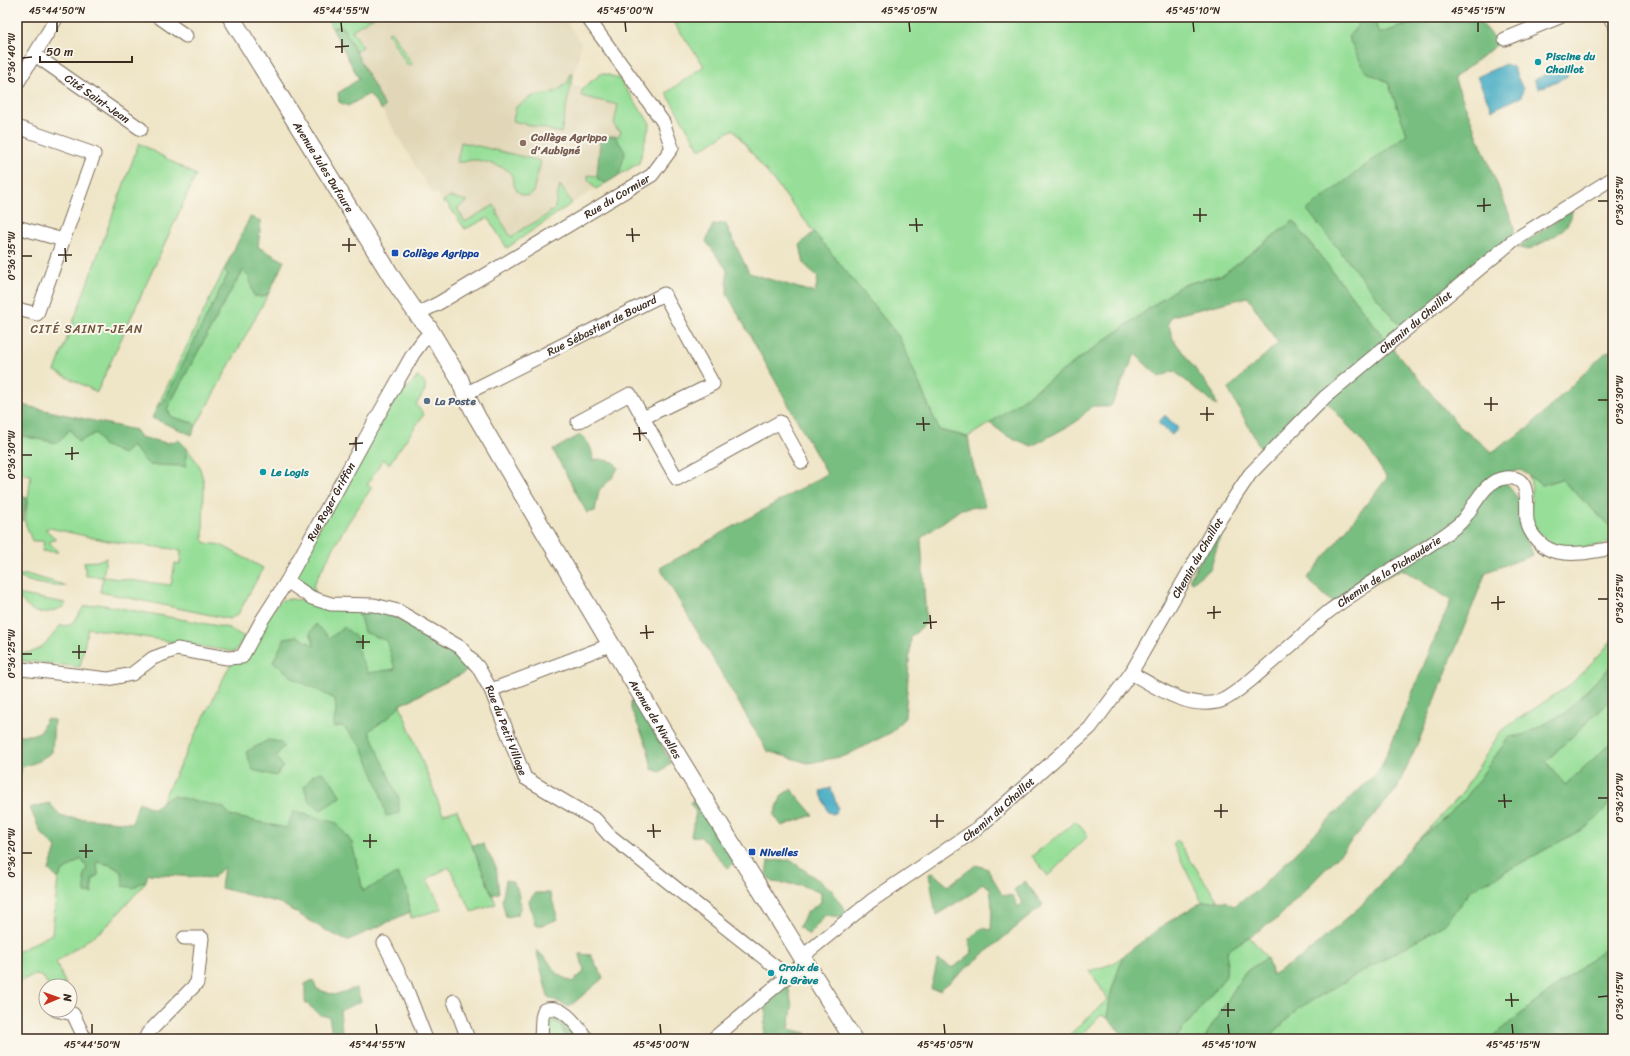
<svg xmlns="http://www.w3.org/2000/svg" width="1630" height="1056" font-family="Sriracha,sans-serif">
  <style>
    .built { fill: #e1d7b7 }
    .green { fill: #97df99; stroke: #69845c }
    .forest { fill: #79be81; stroke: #5a7450 }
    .water { fill: #43aac3; stroke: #3f6a70 }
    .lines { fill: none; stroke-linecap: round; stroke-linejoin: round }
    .minor-casing { stroke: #7a6b59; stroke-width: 15 }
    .major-casing { stroke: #7a6b59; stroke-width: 19 }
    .minor { stroke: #fff; stroke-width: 13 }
    .major { stroke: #fff; stroke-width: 17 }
    .ticks { fill: none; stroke: #3b2a1e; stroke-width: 1.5 }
    .culture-dot { fill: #0f9aa8; stroke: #fbf7ec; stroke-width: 1.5 }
    .education-dot { fill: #8d6e63; stroke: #fbf7ec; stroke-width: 1.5 }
    .transit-dot { fill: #1a4fb4; stroke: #fbf7ec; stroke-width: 1.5 }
    .service-dot { fill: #5c6f8a; stroke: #fbf7ec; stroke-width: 1.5 }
    .labels { text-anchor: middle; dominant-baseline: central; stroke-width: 4; stroke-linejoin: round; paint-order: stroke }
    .culture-label { font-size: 11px; font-weight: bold; fill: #0d838f; stroke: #fbf7ec; text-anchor: start }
    .street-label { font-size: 11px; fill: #3b2a1e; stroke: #fbf7ec }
    .education-label { font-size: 11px; font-weight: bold; fill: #785e54; stroke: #fbf7ec; text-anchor: start }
    .transit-label { font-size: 11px; font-weight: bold; fill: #164399; stroke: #fbf7ec; text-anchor: start }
    .service-label { font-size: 11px; font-weight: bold; fill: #4e5e75; stroke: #fbf7ec; text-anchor: start }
    .neighbourhood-label { font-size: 12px; letter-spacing: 1px; fill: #6e553b; stroke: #fbf7ec }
    .neatline { fill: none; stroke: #3b2a1e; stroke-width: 1.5 }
    .ticks-label { font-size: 10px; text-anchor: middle; fill: #3b2a1e }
  </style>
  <rect width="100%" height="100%" fill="#fbf7ec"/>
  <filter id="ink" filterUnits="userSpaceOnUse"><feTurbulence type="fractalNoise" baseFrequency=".025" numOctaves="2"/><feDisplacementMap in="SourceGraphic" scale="8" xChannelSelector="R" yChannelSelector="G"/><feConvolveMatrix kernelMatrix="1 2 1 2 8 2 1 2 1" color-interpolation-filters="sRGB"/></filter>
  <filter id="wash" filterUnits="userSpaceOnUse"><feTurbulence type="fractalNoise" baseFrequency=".012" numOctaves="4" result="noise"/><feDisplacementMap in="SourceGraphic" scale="16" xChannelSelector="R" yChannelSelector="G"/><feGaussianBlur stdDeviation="0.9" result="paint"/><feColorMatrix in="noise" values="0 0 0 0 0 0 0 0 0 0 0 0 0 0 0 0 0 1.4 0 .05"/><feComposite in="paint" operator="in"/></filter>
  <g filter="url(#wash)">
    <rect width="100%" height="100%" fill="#efe5c7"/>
    <path class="built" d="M326,17H563L581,43L578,61L571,84L583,88L602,73L618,78L650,123L639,163L579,199L507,248L488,217L465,229L447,203L444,204L437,193L433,195L382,110L385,107L342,26L332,28Z"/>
    <path class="green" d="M326,17H374L352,30L363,47L356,51L342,26L332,28Z
      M670,17H1351L1358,25L1365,71L1388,82L1407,134L1308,210L1404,331L1389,344L1293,221L1222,275L1182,285L990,423L968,437L939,430L899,337L814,232L733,129L700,150L666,93L704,66Z
      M1373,17H1430L1379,34Z
      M391,31L412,64L408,66L388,33Z
      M571,73L573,74L561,133L513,121L516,107L533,96L551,93L558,90L568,82Z
      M602,73L618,78L650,123L639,163L596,189L588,179V175L604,177L615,136H619L621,131L616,128L614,124L618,105L581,96L583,88Z
      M461,142L541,161L533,192L528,196C508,193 518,176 506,169C500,166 479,159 472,160C466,161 464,163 457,162Z
      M139,143L196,175L97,392L55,371Z
      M560,185L572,203L507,248L488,218L465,229L447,203L444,204L443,201L450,197L468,201L457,208L465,222L494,205L498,213L497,214L511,237L522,230V229L524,227L525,228L549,214L548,212L554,211Z
      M224,270L228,274L162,405L159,403Z
      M244,270L249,277L254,296L263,297L269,293L196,426L193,423L172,417L167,409L233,287Z
      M418,376L425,383V390L416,405L424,414L389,464L383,459L367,485L372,487L345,527L313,586L316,593L296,583L294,575L365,445L396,400L399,389L401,387L407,389Z
      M70,429L96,432L132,446L149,465L186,466V447L199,465L204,483L203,539L206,543L221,545L263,568L237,616L232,617L230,619L100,592L103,577L86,576L84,562L97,561L106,558L103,577L171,585L175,563L180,564L181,550L108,541L50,528L45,529L56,539L49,542L58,552L42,551L44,541H32L25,522L31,475L17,473V435L58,443Z
      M1529,476L1542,485L1561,479L1613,529V542C1590,547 1561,555 1543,537C1538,532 1533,526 1531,519C1529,505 1535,491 1529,476Z
      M17,575H30L67,586C50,587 33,583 17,577Z
      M17,594L65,603V606C54,611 40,617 29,608C24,605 23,599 17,598Z
      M291,599L378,612L473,668L400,705L443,814L457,810L496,904L472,912L449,867L427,879L442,909L411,918L407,890L363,891L352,843L231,816L174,796L162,801L229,667L275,607L282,600Z
      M98,604L229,628L244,637L235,652L88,628L80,667L17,660V653C40,655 47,642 60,626L71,625L84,607Z
      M1613,638V664L1564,714L1523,735L1509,737L1465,799L1412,846L1460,796L1501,731L1571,684L1603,651Z
      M1613,698V741L1565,785L1546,761Z
      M1613,799V942L1489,1039H1267L1299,1008L1445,924L1470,891L1588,826L1606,808Z
      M1076,821L1088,836L1048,876L1032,856Z
      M1177,840L1218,901L1202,902L1173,844Z
      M81,859L87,867L84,875L86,893L92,892V880L98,875L97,862L111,865L139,884L146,881L142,887L105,928L56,962L66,985L49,986L42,976L33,975L17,983V952L52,934L58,879L63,871Z
      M1249,936L1267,958L1245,972L1204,1039H1175L1226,976L1227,951Z
      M1123,956L1111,993L1107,1018L1101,1015L1078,1039H1065L1108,999L1090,971L1112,964Z
      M546,1017L561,1025L566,1039H544Z"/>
    <path class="forest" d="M1351,17H1373L1379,34L1430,17H1476L1499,43L1454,78L1514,226V240L1404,331L1307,210L1407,134L1388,82L1365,71L1348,37L1358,25Z
      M342,26L385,107L382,110L369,94L348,106L339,102L338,93L359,79L332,28Z
      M609,136H615L625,152L619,175L606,183L598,180L597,176L600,141Z
      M1572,210C1572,232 1544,241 1528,250L1518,247Z
      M250,217L261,221L258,247L284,261L269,293L263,297L254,296L249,277L243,271L233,287L167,409L172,417L193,423L196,426L192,435L152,418L159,403L162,405L228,274L224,270Z
      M1293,221L1389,344L1266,458L1228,389L1278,343L1248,297L1172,316L1168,323L1173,339L1213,393L1217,406L1174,371L1159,377L1135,354L1111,406H1092L1076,422L1032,446L1007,436L990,423L1182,285L1222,275Z
      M725,223L749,273L815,293L818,277L804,264L800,244L814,232L899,337L939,430L968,437L972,461L985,506L961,509L921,538L926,623L911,637L905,717L892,732L845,756L808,763L767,751L660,568L827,474L727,294V270L706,241L713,225Z
      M1392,348L1459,426L1492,452L1527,429L1604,354L1613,349V529L1561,479L1542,485L1521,470L1500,475L1519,500V518L1533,555L1486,572L1420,738L1396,790L1340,854L1278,918L1227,951L1226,976L1175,1039H1127L1107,1018L1111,993L1123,956L1165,924L1202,902L1226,901L1233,906L1258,890L1381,768L1451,600L1402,569L1333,603L1307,579L1387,478L1367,447L1327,402Z
      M17,404L135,430L140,437L167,443L179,440L186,447V466L149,465L132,446L123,454L103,445L96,433L78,442L70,429L58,443L17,435Z
      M580,435C590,442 592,449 593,461L598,459L614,462L618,468L612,478L599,490L595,511L587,513L553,450Z
      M17,495L27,498L23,521L17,519Z
      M1224,525L1210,569L1192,582L1190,578L1220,526Z
      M358,609L378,612L410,621L448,645L473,668L400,705L389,717L369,731L399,799V813L386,816L379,788L362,747L343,726L333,727L336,711L335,699L295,679L273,662L285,638L297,636L315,646L310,633L316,624L330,638L344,627L358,639L359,654L368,673L395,669L387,641L364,632Z
      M1613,664V698L1546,761L1565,785L1613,741V799L1606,808L1588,826L1470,891L1445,924L1299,1008L1267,1039H1204L1245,972L1267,958L1272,975L1305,955L1364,903L1412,846L1465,799L1509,737L1523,735L1564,714Z
      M631,701H638L671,763L660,772L652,769L647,746L631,709Z
      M46,719L54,720L52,752L37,762L22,767L17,788V735H32L41,731Z
      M268,740L280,742L284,746L276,756L283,767L276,776L253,770L246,752Z
      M322,772L332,782L341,797L321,810L309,801L304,787L313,775Z
      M791,789L813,815L782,826L774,815L782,795Z
      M173,796L223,807L231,816L286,828L294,811L337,823L352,843L363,891L397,874L407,890L410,912L347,941L325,930L280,903L221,888L224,867L213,878L148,874L146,881L139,884L134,888L123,886L122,872L111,865L97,862L98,875L92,880V893H85L84,875L87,867L81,859L63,871L58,879L49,870L56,848L41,833L30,808L49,803L62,817L132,823L139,802L154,809L162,801Z
      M696,796L735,862L728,868L701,837L691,836L696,812L690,803Z
      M483,844L496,867L499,893L492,895L472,845Z
      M790,860L831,889L846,912L841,917L825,915L809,935L799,927L807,912L821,902V893L801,885L772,882L766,874L768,861Z
      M976,865L988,869L1002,895L1013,896L1018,907L1023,903L1014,890L1025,881L1043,905L940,990L931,989L938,960L953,968L972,953L969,939L982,928L991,930L992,906L990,888L982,883L974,892L936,915L929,874L933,873L948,886Z
      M506,880L513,882L517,888L521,906L517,915L506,917L502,901Z
      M535,893H550L558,919L543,925H535L529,901Z
      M1613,942V1039H1489Z
      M536,949L548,961L557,974L572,982L584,972L580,954L591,955L603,978L569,1007L548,997Z
      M313,980L317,989L334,995L356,988L361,1001L340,1011L342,1031L332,1033L329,1017L320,1015L305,1002V984Z
      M788,985L792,1007L789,1029L806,1033L809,1039H763L767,1001Z
      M557,1013L587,1039H566L561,1025L546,1017L549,1014Z"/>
    <path class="water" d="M1505,64L1513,67L1523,89L1521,97L1492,110L1477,77Z
      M1563,66L1568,76L1539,89L1534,80Z
      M1165,415L1178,428L1172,435L1158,423Z
      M831,788L838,808L836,813L833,814L828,812L820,791Z"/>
  </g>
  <g filter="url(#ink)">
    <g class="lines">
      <g class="minor-casing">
        <g id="minor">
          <path d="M159,17L186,36"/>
          <path d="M1610,17L1613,23"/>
          <path d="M1505,39L1560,17"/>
          <path id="s1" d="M35,55L141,129"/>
          <path d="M17,84L57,17"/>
          <path d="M17,127L94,154L37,314L17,309"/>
          <path d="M17,227L63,240"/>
          <path id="s2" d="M417,314L439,303L652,175L672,148L663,122L587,17"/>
          <path id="s3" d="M465,394L664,294L713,384L643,418L677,479L780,422L802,462"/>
          <path d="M578,422L630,394L643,418"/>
          <path id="s4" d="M287,581L312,598L331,604L374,605L398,611L460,647L478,667L491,690L525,778L596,820L609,835L788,977"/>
          <path id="s5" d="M17,672L22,669L108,679L132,674L153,658L177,649L227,658L242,657L262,620L287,581L375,421L413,354L424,339"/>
          <path id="s6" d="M1131,673C1156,687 1187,709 1217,702C1228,700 1243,686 1251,680C1266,667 1281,654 1296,641C1306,631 1317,621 1328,612C1357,590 1391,570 1422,550C1434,542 1449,533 1460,523C1474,509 1483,480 1505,478C1533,475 1525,503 1527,520C1529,535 1543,549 1557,552C1575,556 1595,551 1613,548"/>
          <path d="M491,690L610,645"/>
          <path d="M384,943L405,985L426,1039"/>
          <path d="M454,1001L468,1039"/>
          <path d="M56,1010L73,1014L85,1039"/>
          <path d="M145,1039L148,1033L197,983L202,938H184"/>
          <path d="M541,1039L542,1018L544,1010C562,1002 578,1027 587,1039"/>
          <path id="s7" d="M713,1039L801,965L809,951L871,901L977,829L1090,728L1131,673L1214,528L1250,474L1325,397L1514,240L1613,178"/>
        </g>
      </g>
      <g class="major-casing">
        <g id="major">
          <path id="s8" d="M231,17L393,279L417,314L428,327L460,380L465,394L477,417C566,568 654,720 747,868C782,925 818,982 853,1039"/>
        </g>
      </g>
      <use href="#minor" class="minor"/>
      <use href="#major" class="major"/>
    </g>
  </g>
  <path class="ticks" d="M57,22V32M341,22L342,32M625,22L626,32M909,22L910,32M1193,22L1194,32M1478,22V32M342,39V53M335,47L349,46M22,58L32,57M1484,198V212M1598,201H1608M1477,206L1491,205M1200,208V222M1193,215H1207M916,218L917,232M909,225H923M632,228L633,242M626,235H640M349,238V252M342,245H356M65,248L66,262M58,255H72M22,256H32M1491,397V411M1598,400H1608M1484,404H1498M1207,407V421M1200,414H1214M923,417L924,431M916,424H930M639,427L640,441M633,434L647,433M356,437V451M349,444L363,443M72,447V460M65,454L79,453M22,455H32M1498,596V610M1598,599H1608M1491,603L1505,602M1214,606V619M1207,613L1221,612M930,615L931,629M923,623L937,622M646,625L647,639M640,633L654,632M363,635V649M356,642H370M79,645V659M72,652H86M22,654H32M1504,794L1505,808M1598,798H1608M1498,801H1512M1221,804V818M1214,811H1228M937,814V828M930,821H944M653,824L654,838M647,831H661M370,834V848M363,841H377M86,844V858M79,851H93M22,853H32M1511,993L1512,1007M1598,997L1608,996M1505,1000H1519M1228,1003V1017M1221,1010H1235M92,1024V1034M376,1024L377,1034M660,1024L661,1034M944,1024L945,1034M1228,1024L1229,1034M1512,1024L1513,1034"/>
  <g class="culture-dot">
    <circle cx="1538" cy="62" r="4"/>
    <circle cx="263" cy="472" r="4"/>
    <circle cx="771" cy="973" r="4"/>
  </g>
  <circle class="education-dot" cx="523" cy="143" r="4"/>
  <g class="transit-dot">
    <rect x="391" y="249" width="8" height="8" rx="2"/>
    <rect x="748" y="848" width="8" height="8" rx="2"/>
  </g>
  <circle class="service-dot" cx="427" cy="401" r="4"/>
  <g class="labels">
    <g class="culture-label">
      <text x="1546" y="56">Piscine du<tspan x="1546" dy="13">Chaillot</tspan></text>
      <text x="271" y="472">Le Logis</text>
      <text x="779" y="967">Croix de<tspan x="779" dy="13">la Grève</tspan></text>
    </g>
    <g class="street-label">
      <text stroke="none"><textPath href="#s1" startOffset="76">Cité Saint-Jean</textPath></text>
      <text stroke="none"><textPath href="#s8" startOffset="176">Avenue Jules Dufaure</textPath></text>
      <text stroke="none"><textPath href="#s2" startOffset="232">Rue du Cormier</textPath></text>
      <text stroke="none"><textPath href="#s7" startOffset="1016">Chemin du Chaillot</textPath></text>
      <text stroke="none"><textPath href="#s3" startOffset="153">Rue Sébastien de Bouard</textPath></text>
      <text stroke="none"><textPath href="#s5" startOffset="414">Rue Roger Griffon</textPath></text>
      <text stroke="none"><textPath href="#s7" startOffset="692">Chemin du Chaillot</textPath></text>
      <text stroke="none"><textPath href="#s6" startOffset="310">Chemin de la Pichauderie</textPath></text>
      <text stroke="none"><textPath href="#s8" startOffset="821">Avenue de Nivelles</textPath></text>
      <text stroke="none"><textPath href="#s4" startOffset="286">Rue du Petit Village</textPath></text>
      <text stroke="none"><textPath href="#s7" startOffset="368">Chemin du Chaillot</textPath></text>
    </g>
    <g class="education-label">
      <text x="531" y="137">Collège Agrippa<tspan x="531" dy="13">d'Aubigné</tspan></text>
    </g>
    <g class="transit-label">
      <text x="403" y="253">Collège Agrippa</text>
      <text x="760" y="852">Nivelles</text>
    </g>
    <g class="service-label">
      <text x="435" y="401">La Poste</text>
    </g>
    <g class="neighbourhood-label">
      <text x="87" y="329">CITÉ SAINT-JEAN</text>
    </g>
  </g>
  <rect width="1630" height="1056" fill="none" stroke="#fbf7ec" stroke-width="44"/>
  <g transform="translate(58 998) rotate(88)"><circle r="19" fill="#fbf7ec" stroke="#aea59a"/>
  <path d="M0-3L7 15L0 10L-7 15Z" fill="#c8321e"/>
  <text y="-6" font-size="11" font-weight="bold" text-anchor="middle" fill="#3b2a1e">N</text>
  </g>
  <path d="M40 56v6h92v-6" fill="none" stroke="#3b2a1e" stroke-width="2"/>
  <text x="46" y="56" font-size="12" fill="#3b2a1e" stroke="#fbf7ec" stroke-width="3" paint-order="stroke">50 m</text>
  <rect x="22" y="22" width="1586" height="1012" class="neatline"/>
  <g class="ticks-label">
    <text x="57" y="14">45°44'50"N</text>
    <text x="341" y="14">45°44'55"N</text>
    <text x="625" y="14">45°45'00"N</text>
    <text x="909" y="14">45°45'05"N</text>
    <text x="1193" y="14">45°45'10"N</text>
    <text x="1478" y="14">45°45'15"N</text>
    <text transform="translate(11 58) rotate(-90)" y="4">0°36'40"W</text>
    <text transform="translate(1619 201) rotate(-90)" y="4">0°36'35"W</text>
    <text transform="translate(11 256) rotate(-90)" y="4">0°36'35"W</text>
    <text transform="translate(1619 400) rotate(-90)" y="4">0°36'30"W</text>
    <text transform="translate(11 455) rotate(-90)" y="4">0°36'30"W</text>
    <text transform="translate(1619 599) rotate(-90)" y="4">0°36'25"W</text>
    <text transform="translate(11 654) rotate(-90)" y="4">0°36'25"W</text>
    <text transform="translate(1619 798) rotate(-90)" y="4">0°36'20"W</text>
    <text transform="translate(11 853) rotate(-90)" y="4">0°36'20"W</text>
    <text transform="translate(1619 996) rotate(-90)" y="4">0°36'15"W</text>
    <text x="92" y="1048">45°44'50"N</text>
    <text x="377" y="1048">45°44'55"N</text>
    <text x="661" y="1048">45°45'00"N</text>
    <text x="945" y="1048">45°45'05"N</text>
    <text x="1229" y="1048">45°45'10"N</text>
    <text x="1513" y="1048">45°45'15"N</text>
  </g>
</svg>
